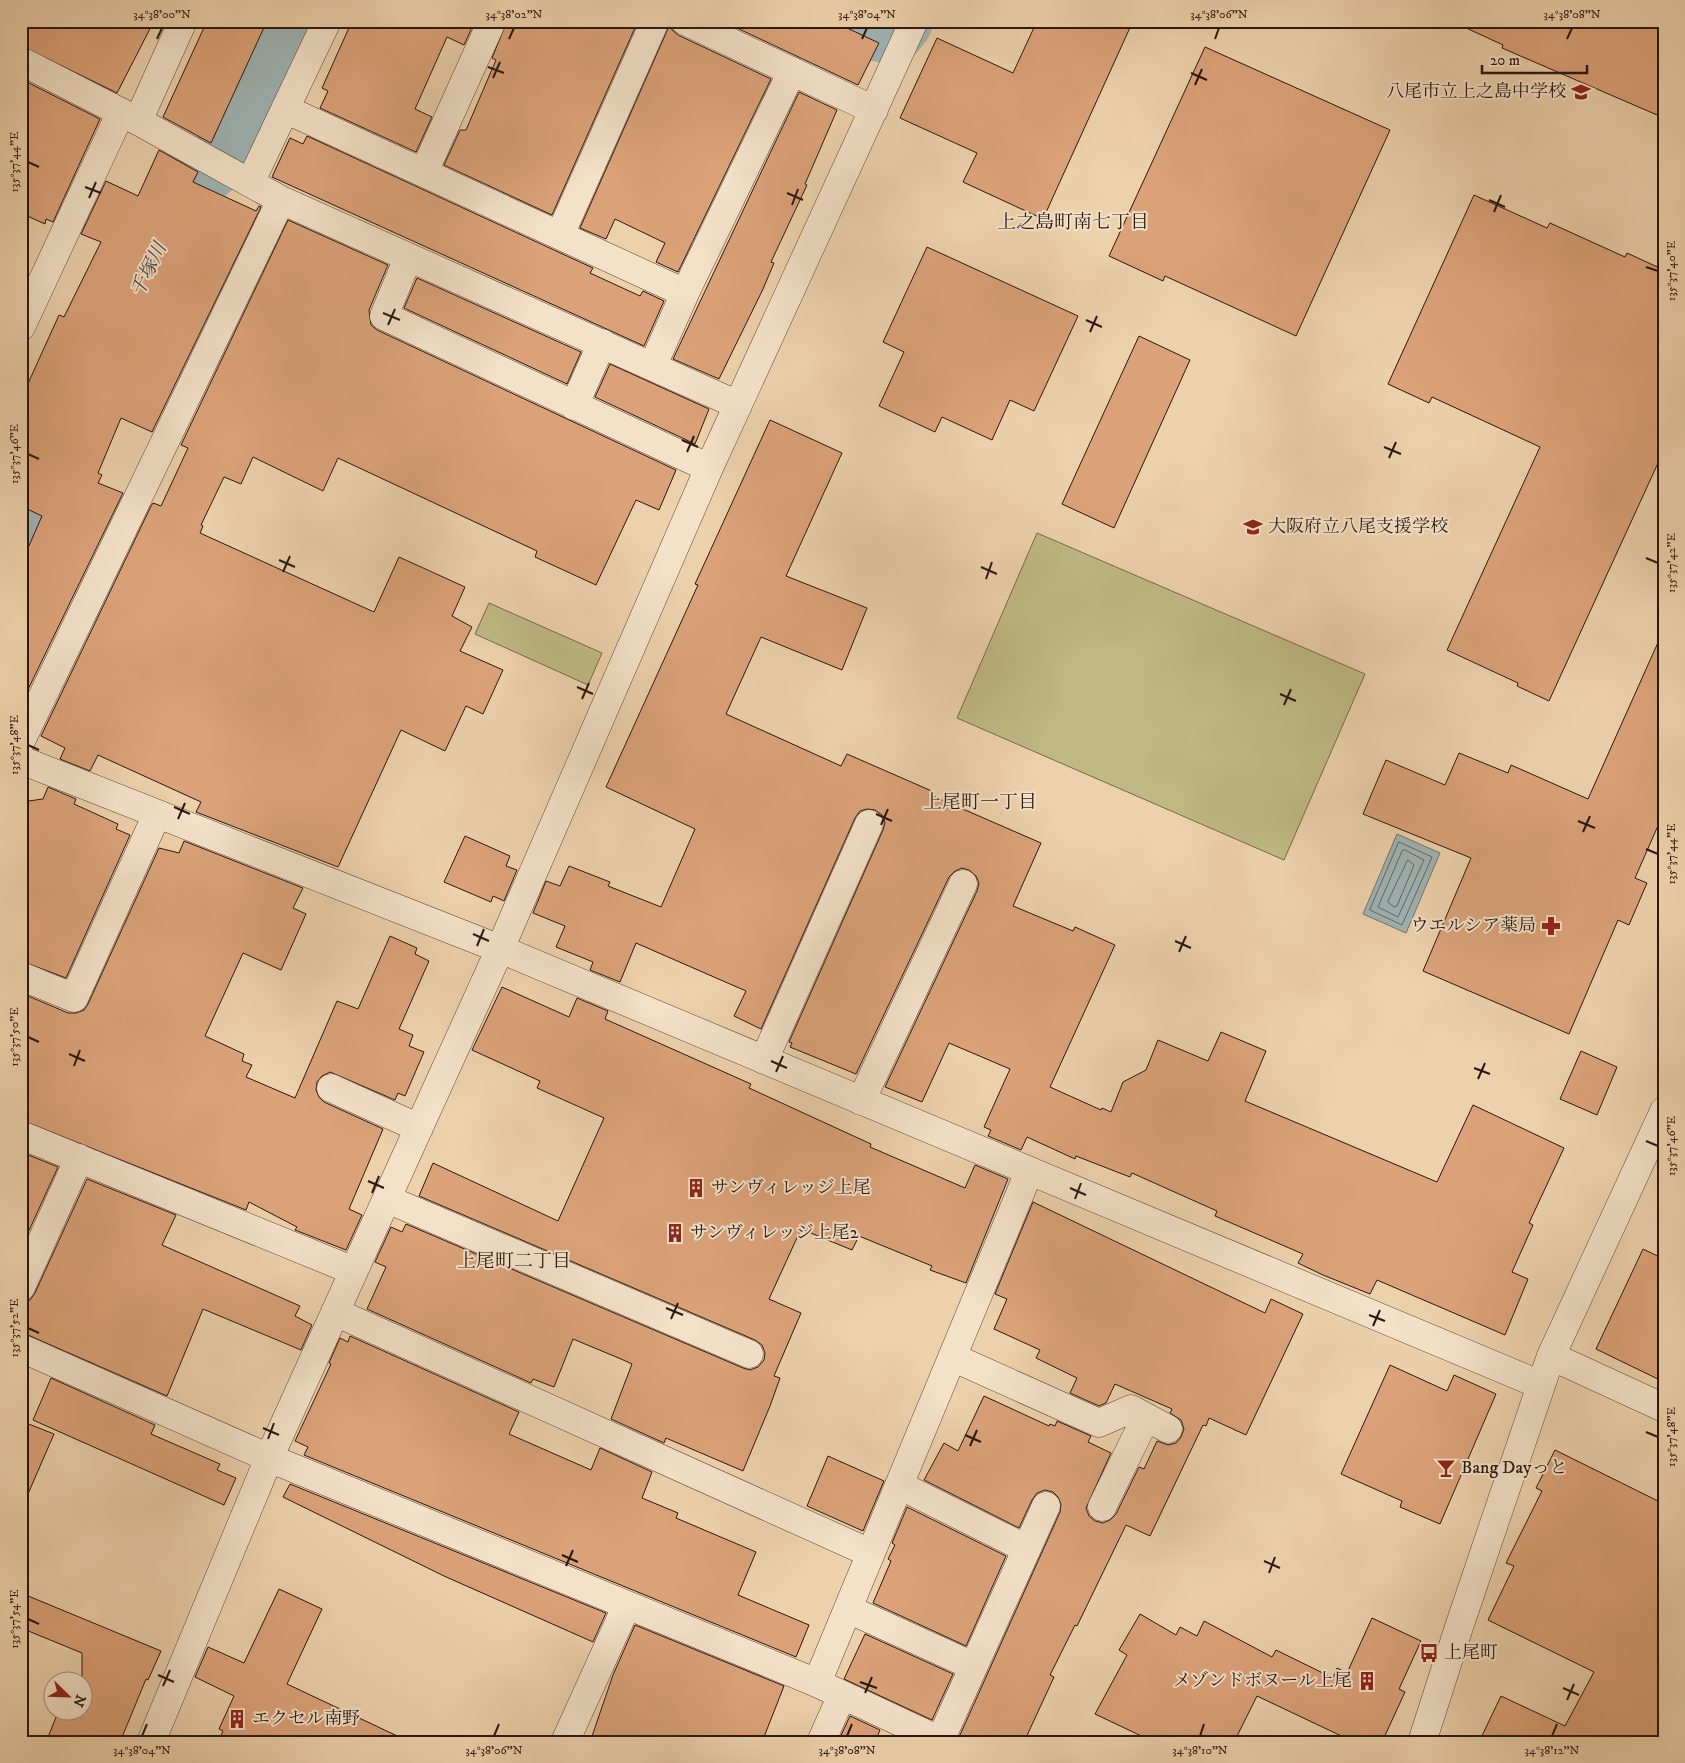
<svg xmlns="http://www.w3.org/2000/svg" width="1685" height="1763" font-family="'IM FELL DW Pica','Noto Serif JP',serif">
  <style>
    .green { fill: #bfb984; stroke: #74684a }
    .water { fill: #9fb4b5; stroke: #707573 }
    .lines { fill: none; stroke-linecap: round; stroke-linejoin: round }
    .shore { stroke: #646662; stroke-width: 1 }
    .river { stroke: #9fb4b5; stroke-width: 64 }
    .building { fill: #dba279; stroke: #2a1710 }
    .minor-casing { stroke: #5b4637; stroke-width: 29 }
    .minor { stroke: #f3e1c8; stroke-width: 28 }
    .ticks { fill: none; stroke: #2a1710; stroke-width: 2 }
    .labels { text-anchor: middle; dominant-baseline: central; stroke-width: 4; stroke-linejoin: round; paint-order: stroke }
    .poi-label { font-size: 18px; fill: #2a1710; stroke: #f3e1c8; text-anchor: start }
    .neighbourhood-label { font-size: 19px; fill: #2a1710; stroke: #f3e1c8 }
    .water-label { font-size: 19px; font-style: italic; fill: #4d4642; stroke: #f3e1c8 }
    .neatline { fill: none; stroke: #2a1710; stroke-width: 2 }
    .ticks-label { font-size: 12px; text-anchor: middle; fill: #2a1710 }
  </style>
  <rect width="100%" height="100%" fill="#edd1ab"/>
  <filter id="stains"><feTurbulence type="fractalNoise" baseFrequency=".004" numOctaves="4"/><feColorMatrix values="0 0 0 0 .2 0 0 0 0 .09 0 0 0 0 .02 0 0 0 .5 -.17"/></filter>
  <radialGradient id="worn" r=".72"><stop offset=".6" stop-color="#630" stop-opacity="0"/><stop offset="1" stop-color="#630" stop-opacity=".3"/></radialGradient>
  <path class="green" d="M1037,533L1365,674L1284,860L957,718Z
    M489,603L602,653L588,685L475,634Z"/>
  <path class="water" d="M1397,834L1440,853L1406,933L1363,914Z"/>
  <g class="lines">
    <path class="shore" d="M1399,842L1432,857L1402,925L1370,910Z
      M1405,850L1424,860L1398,917L1378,907L1402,851Z
      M1408,860L1414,865L1397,906L1394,907L1388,902Z"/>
    <path class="river" d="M862,21L880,30H894L901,21
      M154,259L192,182L228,152L294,21
      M21,532L70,432"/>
  </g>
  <path class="building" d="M28,21H154L117,93L21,46V37Z
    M207,21H267L211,143L163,117Z
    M352,21H475L464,45L447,37L415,109L432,117L416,152L320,108L328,91L322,88Z
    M507,21H638L552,215L444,165L460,130H466L496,60L492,58Z
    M722,21H832L879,43L858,85Z
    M1037,21H1133L1043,219L963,182L977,153L900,118L937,38L1013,73Z
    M1451,21H1664V118L1502,48L1503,45Z
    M670,24L672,30L678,35L771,79L678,272L656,262L665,243L615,219L606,239L580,228Z
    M1205,47L1390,130L1296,336L1165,276L1163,281L1109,256Z
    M21,79L100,119L53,222L46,219L45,224L21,213Z
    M799,92L837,110L805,184L807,185L771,262L774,263L763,289L719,379L673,359Z
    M307,136L593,268L590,273L640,296L643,291L664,301L644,346L272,177L290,138L303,144Z
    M159,150L198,172L193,182L256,211L259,206L261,207L152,432L121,418L98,473L102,475L98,483L123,493L21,704V564L42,516L21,506V399L59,315L64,317L101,242L81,234L106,181L138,196Z
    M1474,195L1547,228L1550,223L1625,257L1627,253L1664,270V450L1549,701L1517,686L1518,683L1447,650L1540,447L1432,397L1429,403L1388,384Z
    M288,220L388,265L369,310L371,325L377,330L676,470L659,510L636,500L596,585L535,557L537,551L338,458L323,491L253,457L241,484L224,477L201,525L203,526L200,533L374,612L399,557L465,587L452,616L472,627L460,651L503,670L483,714L466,706L445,751L401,730L338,867L196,812L201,802L98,755L90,771L60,759L65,748L41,736L151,506L153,503L161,506L188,448L181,445Z
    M927,247L1078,316L1034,411L1010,400L992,440L942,417L935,432L879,406L904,352L883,342Z
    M417,278L581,352L567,384L404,308Z
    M1139,336L1190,360L1114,528L1062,504Z
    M610,364L709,409L695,444L595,397Z
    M770,420L842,453L786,576L867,608L842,670L761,637L726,714L841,766L847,754L934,792L933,796L1041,843L1013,906L1073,931L1075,927L1115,945L1050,1087L1101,1110L1102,1108L1111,1112L1123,1082L1146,1070L1158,1040L1208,1061L1221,1032L1266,1051L1245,1101L1437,1182L1473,1105L1564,1148L1529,1223L1533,1225L1512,1272L1528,1279L1505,1335L1377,1280L1370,1294L1323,1275L1298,1263L1303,1254L1215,1216L1217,1211L1132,1173L1130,1177L1076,1156L1075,1159L1027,1137L1021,1150L988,1136L991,1130L984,1127L1010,1069L949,1043L922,1102L885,1087L977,891L979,883L976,876L969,870L962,868L955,871L949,877L856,1074L790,1047L792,1043L789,1042L883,830L885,823L882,815L875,810L867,809L860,811L855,818L761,1029L734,1016L746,991L636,943L620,982L590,970L593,962L556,947L565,926L533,913L546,881L560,886L569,866L610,882L608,886L661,907L695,829L606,787L698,585L695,584Z
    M1664,629V812L1635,878L1647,883L1629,925L1618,920L1569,1034L1423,971L1471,858L1363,814L1386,760L1445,785L1459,753L1508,773L1511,765L1588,799Z
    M48,787L76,799L74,804L118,824L116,829L130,835L66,978L21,961V802L43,799Z
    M465,836L510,856L506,866L517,870L504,901L493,896L491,902L444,882Z
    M184,841L303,888L293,908L306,914L281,970L243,953L205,1036L244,1054L242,1061L252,1065L246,1077L295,1098L337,1001L358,1009L390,936L417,948L415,954L429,961L399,1029L413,1035L409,1046L424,1052L405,1096L398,1093L395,1100L330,1072L322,1076L317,1082L316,1090L319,1097L324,1102L383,1129L349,1209L362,1215L346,1250L295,1230L297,1227L249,1202L246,1210L21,1120V993L68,1013H76L84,1010L88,1004L159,848L179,853Z
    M502,987L569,1017L577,998L608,1011L605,1019L751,1084L749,1088L871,1144L870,1147L965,1188L975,1165L1008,1179L966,1283L930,1270L932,1266L859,1236L852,1250L801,1229L769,1299L801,1313L774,1376L780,1378L770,1406L743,1471L666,1438L664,1443L611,1419L632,1364L621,1359L573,1339L554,1387L533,1379L531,1383L367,1309L386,1267L375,1262L391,1227L402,1232L406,1224L743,1368L750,1370L758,1367L764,1360L765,1353L762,1345L755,1340L419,1196L433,1163L558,1221L604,1118L537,1088L540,1081L472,1050Z
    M1581,1051L1617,1067L1597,1115L1560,1099Z
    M21,1152L58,1167L21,1248Z
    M87,1179L176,1215L162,1245L300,1306L295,1316L312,1325L301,1350L203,1309L167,1396L21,1332V1302L30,1300L35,1293Z
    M1033,1202L1265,1313L1271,1299L1303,1314L1246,1435L1209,1418L1206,1426L1203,1425L1150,1536L1126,1525L1077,1626L1075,1625L1050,1675L1054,1677L1024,1742H974L960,1735L1060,1512L1061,1504L1058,1497L1053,1492L1045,1490L1037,1493L1032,1500L1019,1528L924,1480L944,1443L958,1451L984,1396L1049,1426L1050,1424L1055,1426L1057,1421L1091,1436L1088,1442L1111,1453L1086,1508L1089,1516L1095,1521L1103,1523L1110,1520L1116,1514L1139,1467L1144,1469L1157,1441L1168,1445L1176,1443L1181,1437L1184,1429L1181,1420L1170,1413L1172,1409L1115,1384L1106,1403L1099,1406L1070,1393L1077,1378L1036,1358L1040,1350L994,1329L1007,1299L995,1294Z
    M1643,1249L1664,1259V1382L1596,1349Z
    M350,1336L519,1412L509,1434L591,1470L600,1448L652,1472L642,1498L678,1513L676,1518L756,1552L738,1595L809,1625L796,1657L304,1455L308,1447L295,1441L331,1364L329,1363L340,1338L348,1342Z
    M1390,1365L1447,1391L1454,1375L1496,1394L1440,1524L1400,1507L1402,1501L1341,1474Z
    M51,1378L155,1425L151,1434L220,1464L217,1470L236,1478L224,1505L33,1420Z
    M21,1421L54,1434L21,1510Z
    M1555,1450L1664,1504V1742H1479L1501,1696L1565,1726L1594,1672L1488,1620L1514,1566L1506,1563L1542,1491L1536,1488Z
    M828,1456L884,1481L863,1531L807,1506Z
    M290,1484L606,1613L593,1642L444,1576L283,1497Z
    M907,1507L1006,1556L966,1646L873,1603L891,1561L888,1559L895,1545L892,1543Z
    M279,1589L322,1609L287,1684L410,1742H218L223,1731L219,1729L234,1696L195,1677L208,1647L244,1663Z
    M21,1593L161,1651L148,1680L146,1679L120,1742H46L59,1710H82V1653L21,1628Z
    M1140,1614L1176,1635L1180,1627L1197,1636L1204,1621L1272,1657L1276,1650L1333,1678L1337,1668L1347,1673L1372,1618L1421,1641L1399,1689L1405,1692L1382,1742H1354L1257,1696L1234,1742H1154L1095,1714L1127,1655L1119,1650Z
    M635,1625L784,1686L762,1742H590L613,1675Z
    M865,1634L953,1674L932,1720L844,1679Z
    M850,1716L880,1730L875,1742H838Z"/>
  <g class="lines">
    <g class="minor-casing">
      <path id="minor" d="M685,21L874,110
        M21,61L138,121L281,200L738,405
        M285,109L685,293
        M138,121L183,21
        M424,172L492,21
        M250,183L327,21
        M560,235L655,21
        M408,258L384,316L709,468
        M21,327L121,112
        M653,365L685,293L792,71
        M574,406L602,343
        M21,741L281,200
        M21,760L500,949L1541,1385
        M21,976L74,998L157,814
        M764,1060L869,824
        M331,1088L419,1128
        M861,1101L963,884
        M21,1135L354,1271
        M387,1199L749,1354
        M21,1287L79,1158
        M335,1312L870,1553
        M21,1348L269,1458L817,1683
        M1551,1356L1664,1408
        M952,1357L1099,1423L1131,1409L1168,1429
        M899,1485L1025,1548
        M1102,1507L1146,1417
        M848,1609L973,1666
        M940,1741L1046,1506
        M151,1742L269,1458L500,949L709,468L914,21
        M565,1742L627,1605
        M821,1742L842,1695
        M943,1742L817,1683L1029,1172
        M1422,1742L1460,1624L1551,1356L1664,1111"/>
    </g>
    <use href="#minor" class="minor"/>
  </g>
  <path class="ticks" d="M157,39L162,28M509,39L514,28M862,39L867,28M1215,39L1219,28M1567,39L1572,28M488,67L504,73M1191,73L1207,80M493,78L500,62M1195,85L1202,69M28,162L39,167M85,187L101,193M787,193L803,200M89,198L96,182M1489,200L1505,207M792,205L798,189M1494,212L1501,195M1646,267L1658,271M383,313L400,320M1086,320L1102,327M388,325L395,309M1090,332L1097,316M682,440L698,447M1384,447L1401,454M687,452L694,436M28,454L39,459M1389,458L1396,442M1646,558L1658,563M279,560L295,567M981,567L997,574M283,572L290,556M986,579L992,562M577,687L593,694M1280,694L1296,701M582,699L589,683M1284,705L1291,689M28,745L39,750M174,807L190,814M876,814L892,821M178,819L185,803M1578,821L1595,828M881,825L888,809M1583,832L1590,816M1646,849L1658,854M473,934L489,941M1175,941L1191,948M477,946L484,929M1179,952L1186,936M28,1037L39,1042M69,1054L85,1061M771,1061L787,1068M74,1066L80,1050M1474,1068L1490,1074M776,1072L783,1056M1478,1079L1485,1063M1646,1141L1658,1146M368,1181L384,1188M1070,1188L1086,1195M372,1193L379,1176M1075,1199L1081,1183M666,1308L683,1315M1369,1315L1385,1321M671,1319L678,1303M1373,1326L1380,1310M28,1328L39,1333M263,1428L279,1435M1646,1432L1658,1437M965,1435L981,1442M268,1439L274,1423M970,1446L977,1430M562,1555L578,1562M1264,1561L1280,1568M566,1566L573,1550M1269,1573L1275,1557M28,1619L39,1624M158,1675L174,1682M860,1682L877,1688M163,1686L170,1670M1563,1688L1579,1695M865,1693L872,1677M1567,1700L1574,1684M142,1736L147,1724M494,1736L499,1724M847,1736L852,1724M1200,1736L1204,1724M1552,1736L1557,1724"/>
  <defs>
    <g id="school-bare" transform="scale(1.5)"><path d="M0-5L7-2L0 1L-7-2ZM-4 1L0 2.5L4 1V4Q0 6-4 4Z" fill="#8f2418" stroke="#f3e1c8" stroke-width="2.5" paint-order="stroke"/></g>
    <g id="pharmacy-bare" transform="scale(1.5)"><path d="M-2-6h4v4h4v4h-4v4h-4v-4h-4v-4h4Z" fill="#8f2418" stroke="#f3e1c8" stroke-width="2.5" paint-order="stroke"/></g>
    <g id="building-bare" transform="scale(1.5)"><path d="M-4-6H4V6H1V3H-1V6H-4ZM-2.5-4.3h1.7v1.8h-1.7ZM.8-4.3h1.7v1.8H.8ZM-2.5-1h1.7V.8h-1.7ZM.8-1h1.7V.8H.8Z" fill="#8f2418" stroke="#f3e1c8" stroke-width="2.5" paint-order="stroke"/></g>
    <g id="bar-bare" transform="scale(1.5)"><path d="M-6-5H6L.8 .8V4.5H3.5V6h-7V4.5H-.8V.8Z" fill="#8f2418" stroke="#f3e1c8" stroke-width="2.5" paint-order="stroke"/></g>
    <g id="bus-bare" transform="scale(1.5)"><path d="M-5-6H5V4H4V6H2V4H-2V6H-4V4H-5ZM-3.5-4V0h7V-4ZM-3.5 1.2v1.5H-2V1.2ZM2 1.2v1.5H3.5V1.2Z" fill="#8f2418" stroke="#f3e1c8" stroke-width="2.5" paint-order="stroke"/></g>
  </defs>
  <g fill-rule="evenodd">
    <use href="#school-bare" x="1581" y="92"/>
    <use href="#school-bare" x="1253" y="527"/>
    <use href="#pharmacy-bare" x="1551" y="926"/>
    <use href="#building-bare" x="696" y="1188"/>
    <use href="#building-bare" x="675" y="1233"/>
    <use href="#bar-bare" x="1446" y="1468"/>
    <use href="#bus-bare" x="1429" y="1653"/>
    <use href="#building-bare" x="1367" y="1681"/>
    <use href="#building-bare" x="237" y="1719"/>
  </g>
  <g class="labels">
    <g class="poi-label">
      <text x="1566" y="92" text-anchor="end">八尾市立上之島中学校</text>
      <text x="1268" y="527">大阪府立八尾支援学校</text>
      <text x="1536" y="926" text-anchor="end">ウエルシア薬局</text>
      <text x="711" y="1188">サンヴィレッジ上尾</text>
      <text x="690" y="1233">サンヴィレッジ上尾2</text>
      <text x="1461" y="1468">Bang Dayっと</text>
      <text x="1444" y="1653">上尾町</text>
      <text x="1352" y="1681" text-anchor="end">メゾンドボヌール上尾</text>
      <text x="252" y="1719">エクセル南野</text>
    </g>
    <g class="neighbourhood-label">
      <text x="1073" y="222">上之島町南七丁目</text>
      <text x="980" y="802">上尾町一丁目</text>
      <text x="514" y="1261">上尾町二丁目</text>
    </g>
    <g class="water-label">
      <text transform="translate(149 270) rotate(-64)">千塚川</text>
    </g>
  </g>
  <rect width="1685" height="1763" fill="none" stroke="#edd1ab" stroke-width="55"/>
  <g transform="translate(68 1696) rotate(113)"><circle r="24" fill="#f3e1c8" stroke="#a3907e"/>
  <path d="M0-4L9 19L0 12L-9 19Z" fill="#8f2418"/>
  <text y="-8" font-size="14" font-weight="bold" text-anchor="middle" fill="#2a1710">N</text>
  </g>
  <path d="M1482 65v8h105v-8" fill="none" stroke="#2a1710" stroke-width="2.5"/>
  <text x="1490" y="65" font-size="15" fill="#2a1710" stroke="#f3e1c8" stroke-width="4" paint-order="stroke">20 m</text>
  <rect x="28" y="28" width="1630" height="1708" class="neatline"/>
  <g class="ticks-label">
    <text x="162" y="18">34°38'00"N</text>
    <text x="514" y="18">34°38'02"N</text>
    <text x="867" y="18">34°38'04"N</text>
    <text x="1219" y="18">34°38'06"N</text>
    <text x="1572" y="18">34°38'08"N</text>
    <text transform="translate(14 162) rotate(-90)" y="4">135°37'44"E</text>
    <text transform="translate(1671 271) rotate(-90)" y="4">135°37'40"E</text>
    <text transform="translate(14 454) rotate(-90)" y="4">135°37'46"E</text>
    <text transform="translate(1671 563) rotate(-90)" y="4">135°37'42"E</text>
    <text transform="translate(14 745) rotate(-90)" y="4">135°37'48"E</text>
    <text transform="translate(1671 854) rotate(-90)" y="4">135°37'44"E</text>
    <text transform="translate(14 1037) rotate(-90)" y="4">135°37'50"E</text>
    <text transform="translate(1671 1146) rotate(-90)" y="4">135°37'46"E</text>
    <text transform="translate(14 1328) rotate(-90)" y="4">135°37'52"E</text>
    <text transform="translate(1671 1437) rotate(-90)" y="4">135°37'48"E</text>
    <text transform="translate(14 1619) rotate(-90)" y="4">135°37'54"E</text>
    <text x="142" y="1754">34°38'04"N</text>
    <text x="494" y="1754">34°38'06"N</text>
    <text x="847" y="1754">34°38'08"N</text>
    <text x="1200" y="1754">34°38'10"N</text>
    <text x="1552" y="1754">34°38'12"N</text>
  </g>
  <rect width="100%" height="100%" filter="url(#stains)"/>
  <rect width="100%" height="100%" fill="url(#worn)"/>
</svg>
